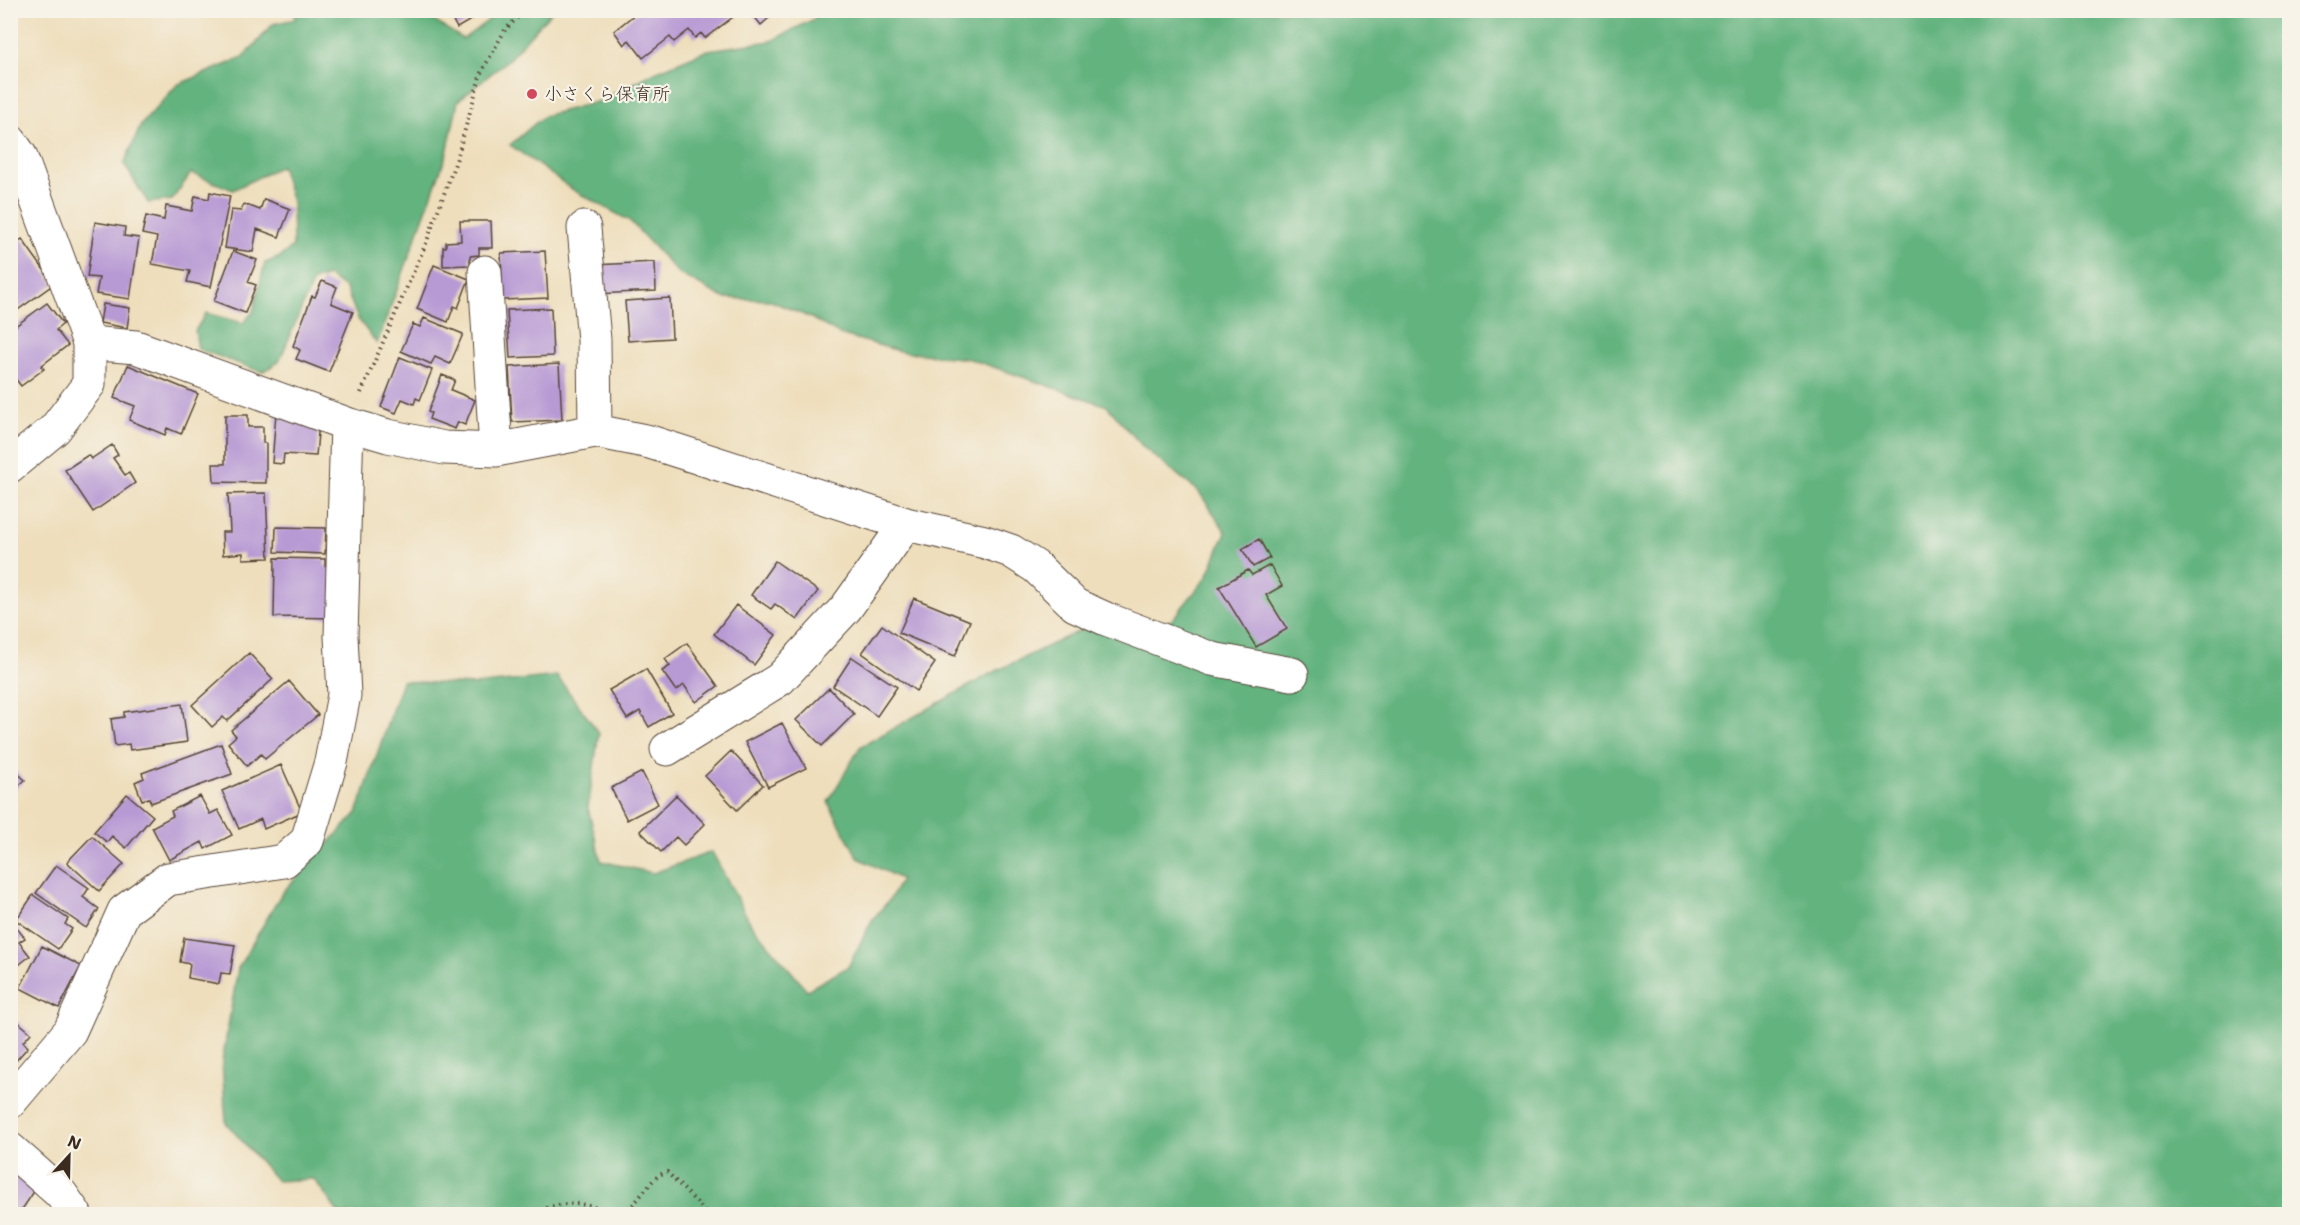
<svg xmlns="http://www.w3.org/2000/svg" width="2300" height="1225" font-family="'Shantell Sans','Klee One',sans-serif">
  <style>
    .forest { fill: #63b37f; stroke: #4f6e4e; stroke-width: 1.5 }
    .building { fill: #b79ad4 }
    .lines { fill: none; stroke-linecap: round; stroke-linejoin: round }
    .minor-casing { stroke: #564536; stroke-width: 35 }
    .path { stroke: #564536; stroke-width: 4; stroke-dasharray: 1.5 4.5; stroke-linecap: butt }
    .minor { stroke: #fff; stroke-width: 33 }
    .poi-dot { fill: #d1495b; stroke: #f7f3e8; stroke-width: 2 }
    .labels { text-anchor: middle; dominant-baseline: central; stroke-width: 4.5; stroke-linejoin: round; paint-order: stroke }
    .poi-label { font-size: 18px; fill: #3b2a1e; stroke: #f7f3e8; text-anchor: start }
  </style>
  <rect width="100%" height="100%" fill="#f7f3e8"/>
  <filter id="ink" filterUnits="userSpaceOnUse"><feTurbulence type="fractalNoise" baseFrequency=".0167" numOctaves="2"/><feDisplacementMap in="SourceGraphic" scale="12" xChannelSelector="R" yChannelSelector="G"/><feConvolveMatrix kernelMatrix="1 2 1 2 8 2 1 2 1" color-interpolation-filters="sRGB"/></filter>
  <filter id="wash" filterUnits="userSpaceOnUse"><feTurbulence type="fractalNoise" baseFrequency=".008" numOctaves="4" result="noise"/><feDisplacementMap in="SourceGraphic" scale="24" xChannelSelector="R" yChannelSelector="G"/><feGaussianBlur stdDeviation="1.35" result="paint"/><feColorMatrix in="noise" values="0 0 0 0 0 0 0 0 0 0 0 0 0 0 0 0 0 1.4 0 .05"/><feComposite in="paint" operator="in"/></filter>
  <g filter="url(#wash)">
    <rect width="100%" height="100%" fill="#eedebc"/>
    <path class="forest" d="M295,11H427L428,17L463,39L501,11H552L509,59L458,101L447,153L377,344L358,319L346,289L328,276L313,281L279,362L262,372L198,349L195,331L206,313L243,323L253,312L265,263L280,257L293,246L292,202L281,166L233,190L191,173L172,200L148,203L124,164L141,125L177,85L244,57L273,24L295,19Z
      M820,11H2289V1214H339L314,1179L277,1181L226,1123L222,1062L238,968L282,893L357,813L402,681L474,685L557,676L599,733L588,808L601,861L653,873L712,852L751,924L807,990L848,967L872,920L890,899L901,879L858,858L828,802L860,747L990,674L1081,630L1171,621L1207,577L1226,532L1199,492L1144,448L1107,406L970,359L903,352L839,334L811,318L769,300L724,298L679,274L630,221L575,191L510,145L544,116L600,101L655,72L708,50L771,41L814,19Z"/>
    <g id="blocks">
      <path class="building" d="M447,10H488L457,28Z
        M640,10H728L733,17L705,38L701,33L695,38L689,30L674,42L670,37L643,58L629,40L624,45L614,31Z
        M749,10H778L761,25Z
        M210,192L230,196L211,287L187,282L190,271L152,264L157,237L142,234L146,216L164,220L166,206L192,211L195,196L209,199Z
        M264,199L290,209L279,237L257,229L253,252L225,248L231,210L241,211L244,204L260,210Z
        M460,221H491L492,248H479V255L470,256V265L443,266V247H446V242L461,241Z
        M95,222L125,227L124,236L139,238L130,299L96,294L99,278L87,277Z
        M22,239L54,284L12,314L10,247Z
        M233,251L257,260L248,282L256,285L245,313L214,301Z
        M545,251L548,298L503,300L501,253Z
        M655,262L656,291L596,294L594,265Z
        M434,265L469,279L458,308L454,306L448,322L417,309Z
        M322,281L337,287L331,303L353,312L329,372L296,359L300,350L293,346L312,296L315,297Z
        M670,298L672,338L628,341L625,301Z
        M47,303L63,324L56,330L68,345L41,366L44,369L21,386L10,372V330Z
        M103,304L130,308L127,328L100,323Z
        M551,308L553,356L510,358L507,310Z
        M424,318L463,334L450,364L435,357L431,364L401,351L413,324L420,327Z
        M400,357L432,370L420,400L416,398L414,404L402,399L396,413L381,407Z
        M559,364L562,420L512,422L509,367Z
        M128,365L198,394L181,434L167,428L165,435L129,420L135,406L114,398Z
        M442,375L455,380L451,390L475,400L465,425L458,422L455,429L429,419L431,413L428,412Z
        M276,413L319,421L316,456L284,454L283,464L272,463Z
        M225,415H248V427H263V443H266V483L214,482L213,464H225Z
        M112,445L118,455L113,458L125,475L129,473L135,483L93,512L65,470L88,455L91,459Z
        M266,493L269,558L243,559V553L223,555L222,532H230L228,494Z
        M276,527L326,528L325,554L275,552Z
        M1259,539L1270,558L1253,567L1242,549Z
        M275,558L325,559V566H335V618L274,617Z
        M775,561L818,591L797,620L775,604L771,609L751,595Z
        M1270,565L1282,586L1266,595L1287,629L1256,647L1219,587L1248,570L1252,575Z
        M914,598L970,621L955,656L899,633Z
        M736,605L776,635L754,665L714,634Z
        M882,625L935,663L916,691L862,653Z
        M687,643L718,686L696,702L684,685L676,691L662,671L670,666L665,659Z
        M249,653L273,679L227,721L223,717L212,727L192,705Z
        M852,657L897,687L877,716L833,686Z
        M646,669L672,713L649,727L640,711L627,719L609,690Z
        M289,681L318,715L265,759L261,754L247,766L228,743L236,736L231,730Z
        M829,688L854,714L822,746L796,720Z
        M182,704L187,742L130,750L129,744L115,746L111,719L124,717V712Z
        M782,723L806,768L768,787L745,742Z
        M221,744L232,774L151,803L149,798L142,800L135,782L144,778L142,773Z
        M731,751L763,785L737,810L705,776Z
        M281,765L302,812L264,829L261,819L239,829L222,791Z
        M10,766L25,780L10,794Z
        M642,772L658,804L627,820L611,788Z
        M127,794L153,816L126,848L112,836L107,842L94,832Z
        M676,795L705,824L684,845L676,837L661,852L640,831Z
        M200,796L210,814L218,810L232,835L205,849L202,842L169,860L152,827L173,816L171,811Z
        M92,836L124,864L99,891L67,862Z
        M56,865L89,888L83,897L99,909L86,928L36,893Z
        M33,895L68,919L65,924L72,929L58,949L16,920Z
        M10,920L25,938L19,942L30,956L10,972Z
        M184,938L235,945L230,974L221,973L219,984L188,978L190,964L180,962Z
        M42,946L81,966L59,1008L20,988Z
        M10,1015L31,1033L23,1042L28,1047L13,1064L10,1062Z
        M10,1164L35,1190L19,1214H10Z"/>
    </g>
  </g>
  <g filter="url(#ink)">
    <use href="#blocks" fill-opacity="0" stroke="#564536" stroke-width="1.5"/>
    <g class="lines">
      <g class="minor-casing">
        <path id="minor" d="M10,141L20,155L89,343L136,347L347,424L388,436L444,448L496,450L595,431L650,442L906,524L985,542L1011,551L1036,567L1075,605L1106,619L1212,659L1292,674
          M584,228L594,340L595,431
          M485,272L496,450
          M10,466L55,429L89,384V343
          M667,749L780,679L846,608L906,524
          M10,1102L70,1031L124,911L168,879L284,861L307,841L331,762L344,695L341,636L347,424
          M10,1149L61,1194L75,1214"/>
      </g>
      <path class="path" d="M361,393L427,241L457,158L481,73L505,30L525,10
        M536,1214C551,1203 572,1202 590,1206C599,1208 608,1213 618,1213C639,1210 646,1177 667,1172L708,1214"/>
      <use href="#minor" class="minor"/>
    </g>
  </g>
  <circle class="poi-dot" cx="532" cy="94" r="6"/>
  <g class="labels">
    <g class="poi-label">
      <text x="544" y="94">小さくら保育所</text>
    </g>
  </g>
  <rect width="2300" height="1225" fill="none" stroke="#f7f3e8" stroke-width="36"/>
  <g transform="translate(69 1156) rotate(22)" stroke="#f7f3e8" stroke-width="4.5" paint-order="stroke">
  <path d="M0-4.5L10 22L0 15L-10 22Z" fill="#3b2a1e"/>
  <text y="-9" font-size="16" font-weight="bold" text-anchor="middle" fill="#3b2a1e">N</text>
  </g>
</svg>
